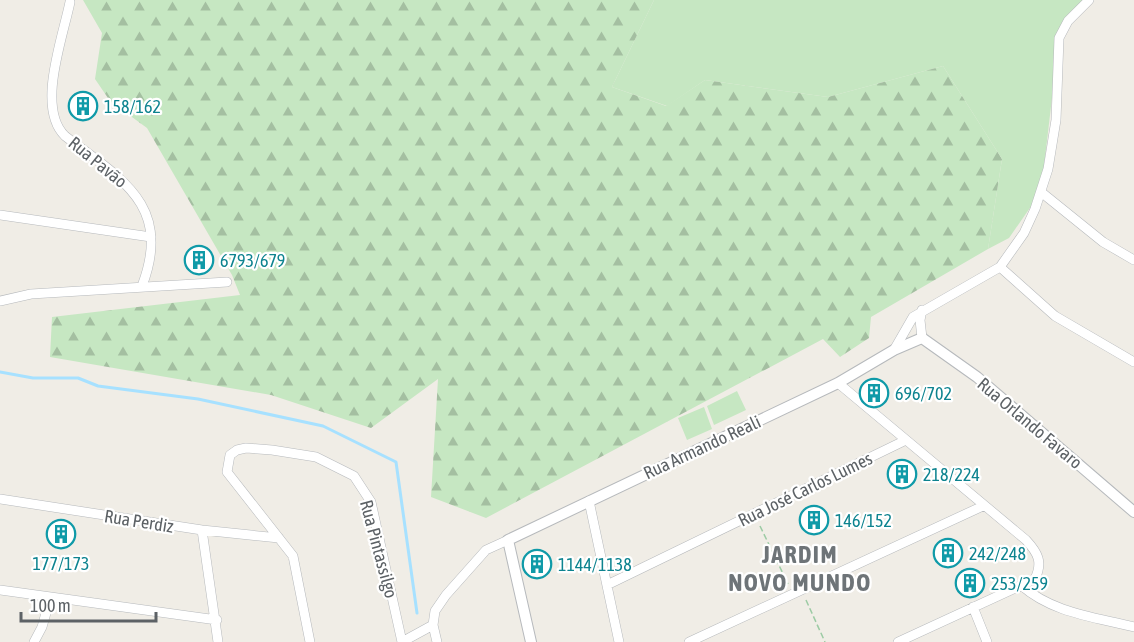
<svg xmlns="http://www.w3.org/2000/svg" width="1134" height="642" font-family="'Asap Condensed',sans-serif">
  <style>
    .green { fill: #c6e7c2 }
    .forest { fill: url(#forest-firs) }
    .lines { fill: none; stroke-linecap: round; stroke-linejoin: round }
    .stream { stroke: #a7e1ff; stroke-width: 3 }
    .minor-casing { stroke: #b6b9bc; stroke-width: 10 }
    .tertiary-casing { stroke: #b6b9bc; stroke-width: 12 }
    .path { stroke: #9ccba4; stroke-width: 1.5; stroke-dasharray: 6 3; stroke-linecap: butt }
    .minor { stroke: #fff; stroke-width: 9 }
    .tertiary { stroke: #fff; stroke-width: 10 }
    .labels { text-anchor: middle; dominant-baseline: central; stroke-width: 4.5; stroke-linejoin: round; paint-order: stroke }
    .culture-label { font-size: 18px; fill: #0d838f; stroke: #fff; text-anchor: start }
    .street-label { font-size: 18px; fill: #5d6266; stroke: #fff }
    .district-label { font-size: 24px; font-weight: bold; letter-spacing: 1.5px; fill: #6e7478; stroke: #fff }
  </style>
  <defs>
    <pattern id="forest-firs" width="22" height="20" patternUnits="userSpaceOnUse" patternTransform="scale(1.5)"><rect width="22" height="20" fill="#c6e7c2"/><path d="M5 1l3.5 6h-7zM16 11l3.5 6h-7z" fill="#a4bfa1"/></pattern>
  </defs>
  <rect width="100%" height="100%" fill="#f0ede6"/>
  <path class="green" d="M654,0H1088L1059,38L1041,192L1009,238L988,249L1002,159L943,66L828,97L705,80L667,106L612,87Z
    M737,391L746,410L714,425L707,406Z
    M704,407L712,429L687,440L678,418Z"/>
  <path class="forest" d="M83,0H654L612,87L666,106L705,80L828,97L943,66L1002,159L988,249L871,317L869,338L840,357L823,339L486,518L431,497L438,379L371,428L271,395L50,357L52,317L240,295L232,275L147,128L110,101L95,79L102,33Z"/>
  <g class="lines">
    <path class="stream" d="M0,372L33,378H78L98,386L198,399L323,426L396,462L417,613"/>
    <g class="minor-casing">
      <path id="minor" d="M70,2C63,37 36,108 65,136C121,179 173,205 142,286
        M1041,192L1103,242L1134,260
        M0,215L151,237
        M1000,267L1055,316L1134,362
        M0,301L31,294L227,282
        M922,338L920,320L922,310
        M894,350L913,317L1000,267L1024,233L1035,209L1048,169L1056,120L1059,38L1068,21L1089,0
        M838,383L1026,540C1038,553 1043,562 1035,579L898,642
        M0,499L202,530L279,538
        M589,501L619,642
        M202,530L218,642
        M607,585L906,440
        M1021,585C1052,613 1095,617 1134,627
        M0,590L217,620
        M973,607L987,642
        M34,642L42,627L50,599
        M310,642L293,556L227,472L230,455L237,450L246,448L272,450L316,457L354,476L371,502L402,642
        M402,642L433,625
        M437,642L433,625L435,611L446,595L486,550L508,540
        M689,642L983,506"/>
    </g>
    <g class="tertiary-casing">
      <path id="tertiary" d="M531,642L508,540L838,383L894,350L922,338L977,377L1134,512"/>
    </g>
    <path class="path" d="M760,526L788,584
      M806,600L825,642"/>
    <use href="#minor" class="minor"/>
    <use href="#tertiary" class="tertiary"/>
  </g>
  <defs>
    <g id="building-ring" transform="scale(1.5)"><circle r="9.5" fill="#fff" stroke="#0f9aa8" stroke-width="1.5"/><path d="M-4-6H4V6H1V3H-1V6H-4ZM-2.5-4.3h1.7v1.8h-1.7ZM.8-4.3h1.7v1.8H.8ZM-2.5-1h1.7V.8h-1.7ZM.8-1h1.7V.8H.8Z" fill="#0f9aa8"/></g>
  </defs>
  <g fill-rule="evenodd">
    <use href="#building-ring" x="83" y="106"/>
    <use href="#building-ring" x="199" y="260"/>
    <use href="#building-ring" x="874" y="393"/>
    <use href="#building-ring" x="902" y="474"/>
    <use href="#building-ring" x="814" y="520"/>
    <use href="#building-ring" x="61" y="534"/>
    <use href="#building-ring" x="948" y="553"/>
    <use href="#building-ring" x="537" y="564"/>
    <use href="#building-ring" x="970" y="583"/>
  </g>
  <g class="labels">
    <g class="culture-label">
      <text x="104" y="106">158/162</text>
      <text x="220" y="260">6793/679</text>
      <text x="895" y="393">696/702</text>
      <text x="923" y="474">218/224</text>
      <text x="835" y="520">146/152</text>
      <text x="969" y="553">242/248</text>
      <text x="61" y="563" text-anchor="middle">177/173</text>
      <text x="558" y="564">1144/1138</text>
      <text x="991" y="583">253/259</text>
    </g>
    <g class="street-label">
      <text transform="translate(98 162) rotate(39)">Rua Pavão</text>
      <text transform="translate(1030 423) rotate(40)">Rua Orlando Favaro</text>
      <text transform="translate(702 447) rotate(-25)">Rua Armando Reali</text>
      <text transform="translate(805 489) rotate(-26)">Rua José Carlos Lumes</text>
      <text transform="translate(139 521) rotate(9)">Rua Perdiz</text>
      <text transform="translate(379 549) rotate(75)">Rua Pintassilgo</text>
    </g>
    <g class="district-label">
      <text x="800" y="554">JARDIM<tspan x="800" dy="28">NOVO MUNDO</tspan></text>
    </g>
  </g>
  <path d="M21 612v9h135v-9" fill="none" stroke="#5d6266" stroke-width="3"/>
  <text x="30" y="612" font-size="18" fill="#5d6266" stroke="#ffffff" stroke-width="4.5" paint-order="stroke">100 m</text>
</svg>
